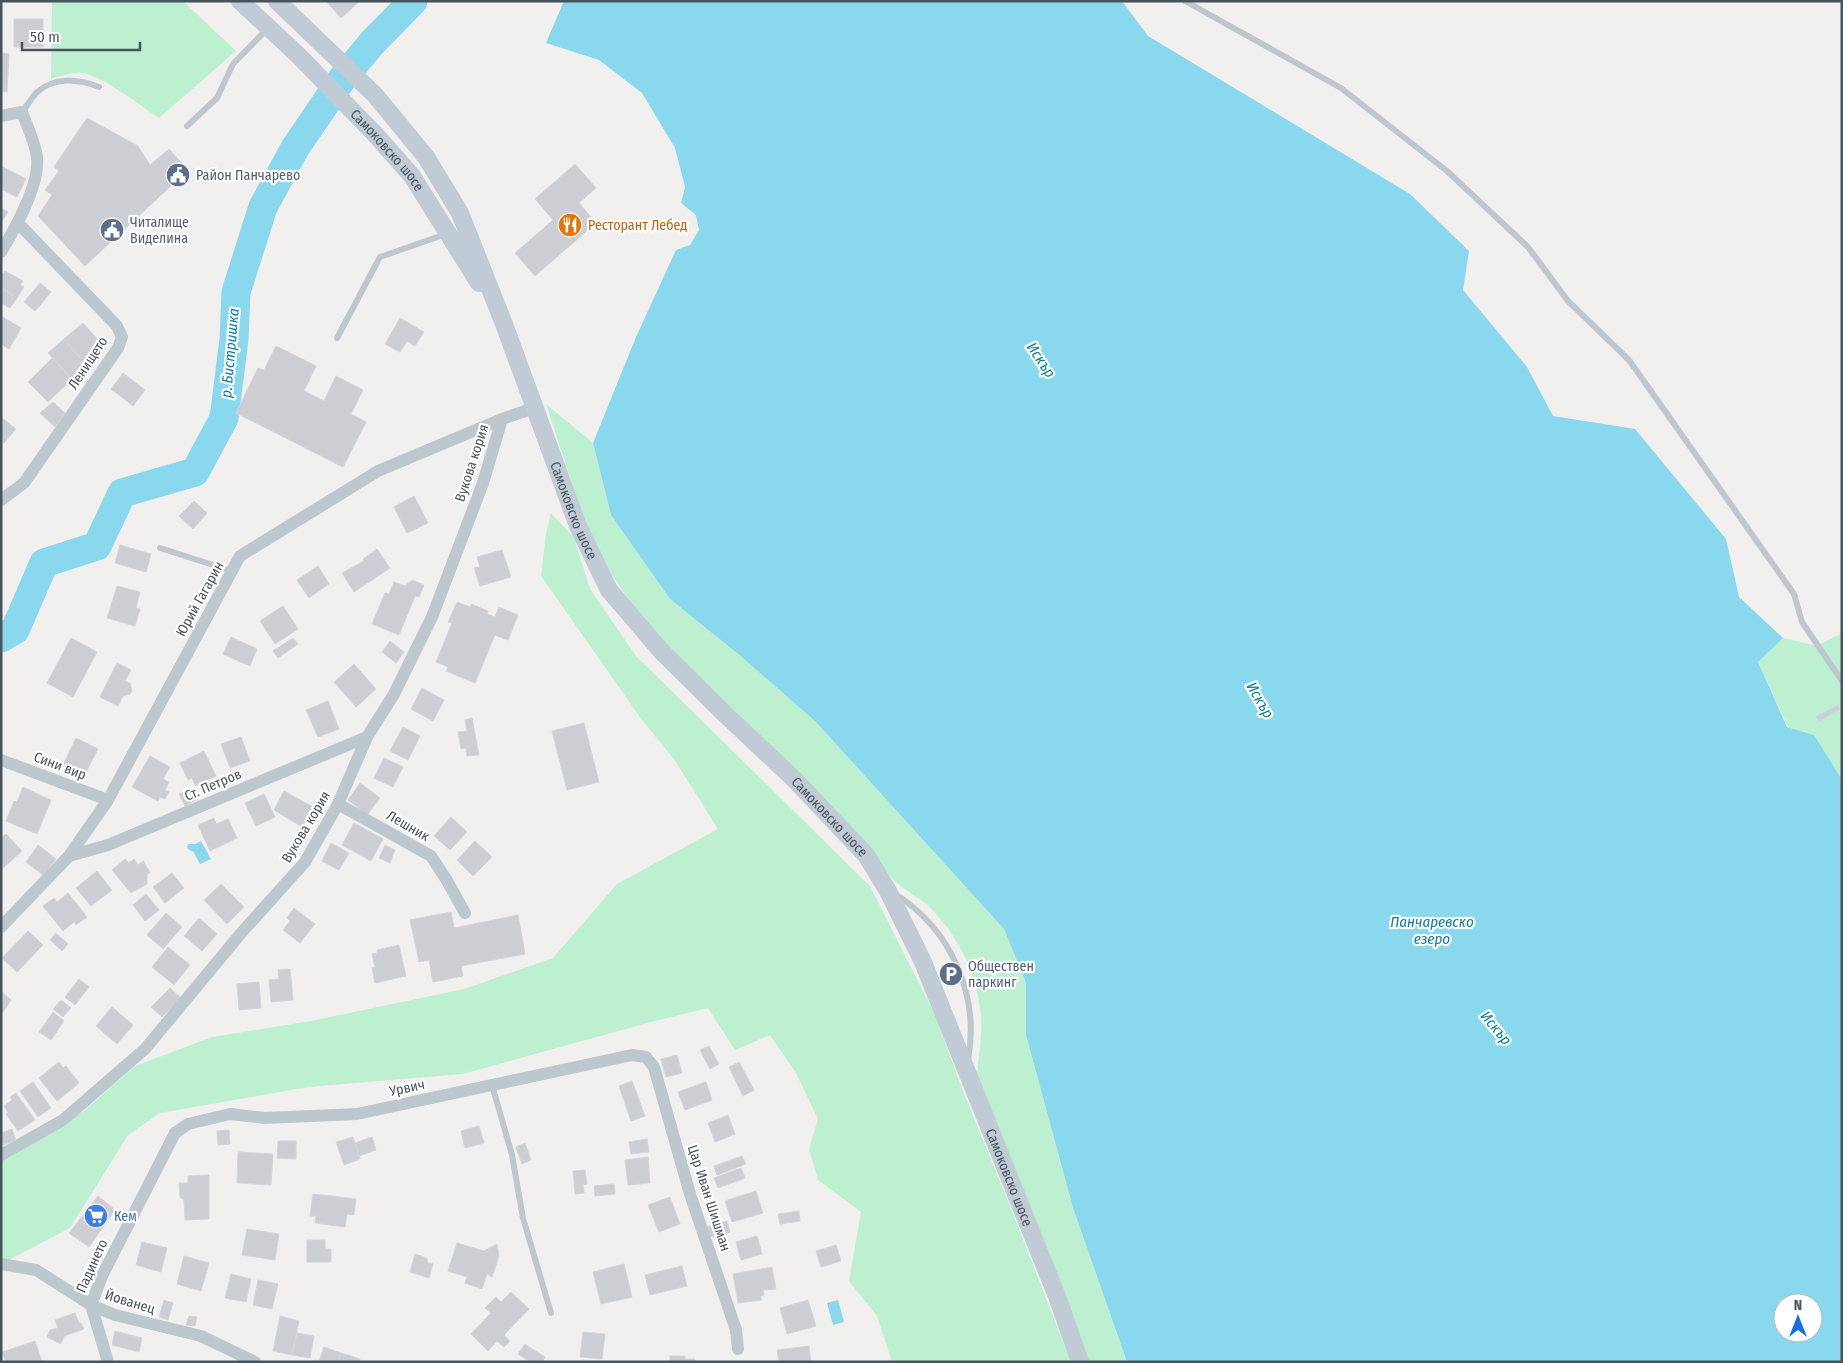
<svg xmlns="http://www.w3.org/2000/svg" width="1843" height="1363" font-family="'Fira Sans Condensed',sans-serif">
  <style>
    .green { fill: #bdf0d1 }
    .water { fill: #8ad8ed; fill-rule: evenodd }
    .lines { fill: none; stroke-linecap: round; stroke-linejoin: round }
    .river { stroke: #8ad8ed; stroke-width: 29 }
    .building { fill: #ccced4; stroke: #d3d5db }
    .service { stroke: #bdc7ce; stroke-width: 6 }
    .minor { stroke: #bdc7ce; stroke-width: 12 }
    .secondary { stroke: #c0cbd6; stroke-width: 18 }
    .labels { text-anchor: middle; dominant-baseline: central; stroke-width: 4.5; stroke-linejoin: round; paint-order: stroke }
    .street-label { font-size: 14px; fill: #47535d; stroke: #fff }
    .service-label { font-size: 14px; fill: #4e5e75; stroke: #fff; text-anchor: start }
    .food-label { font-size: 14px; fill: #c56008; stroke: #fff; text-anchor: start }
    .shop-label { font-size: 14px; fill: #366cbe; stroke: #fff; text-anchor: start }
    .water-label { font-size: 15px; font-style: italic; fill: #0c7e9c; stroke: #fff }
  </style>
  <rect width="100%" height="100%" fill="#f2efef"/>
  <path class="green" d="M52,1H183L236,51L159,118C141,106 103,76 82,73C72,72 61,76 51,79Z
    M546,404L593,443L611,515L670,599L743,658L815,721L1004,929L1026,983V1035L1073,1208L1127,1362H1086L977,1088C976,1064 983,1041 981,1016C977,973 957,932 925,903C916,896 906,891 897,883C887,875 879,861 871,850L693,673L637,612L611,573L584,520Z
    M551,513L574,538L590,589L636,656L870,886L934,1013L963,1091L1008,1201L1071,1362H892L877,1316L849,1281L861,1212L818,1180L809,1149L818,1119L796,1073L770,1035L735,1050L708,1008L651,1022L463,1074L308,1087L160,1113L128,1135L70,1228L1,1264V1158L38,1140L84,1111L135,1066L212,1037L311,1021L464,989L553,958L617,884L718,829L674,759L642,720L541,576L546,533Z
    M1842,633V777L1839,778L1814,735L1788,727L1758,662L1783,638L1817,646Z"/>
  <path class="water" d="M564,1H1122L1148,36L1410,194L1469,251L1463,290L1527,367L1553,416L1635,429L1726,539L1739,597L1783,638L1758,662L1787,727L1814,735L1842,780V1362H1127L1073,1208L1026,1035V983L1004,929L815,721L743,658L670,599L611,515L593,443L636,337L676,250L690,245L699,230L696,215L681,203L685,187L675,148L642,93L599,60L546,43ZM1783,1303H1813V1333H1783Z
    M201,841L211,859L200,864L193,851H191L187,848L188,844H195Z
    M838,1300L844,1322L833,1325L827,1303Z"/>
  <g class="lines">
    <path class="river" d="M1,638L15,630L44,563L97,546L122,493L195,472L224,418L234,339L236,292L263,207L295,148L342,79L372,43L413,1"/>
  </g>
  <path class="building" d="M326,1H360L341,18Z
    M14,19H43V47H14Z
    M1,53L9,54L7,92L1,91Z
    M87,118L138,146L150,165L169,149L188,170L85,266L38,216L52,195L45,190L59,171L54,167Z
    M575,164L596,188L579,203L596,223L535,276L515,253L553,220L535,199Z
    M1,166L26,179L17,197L1,189Z
    M1,208L8,212L1,223Z
    M5,271L23,281L20,285L24,287L17,298L1,288V273L3,274Z
    M40,283L51,292L35,311L24,302Z
    M1,288L17,298L10,308L3,304L1,307Z
    M1,316L21,328L9,349L1,344Z
    M400,318L424,332L415,346L407,341L400,352L385,344Z
    M83,323L106,349L87,366L64,339Z
    M64,339L87,366L72,379L48,353Z
    M276,346L316,366L304,391L324,401L336,376L363,390L351,414L366,422L343,467L236,413L258,368L264,370Z
    M52,358L72,379L48,402L28,382Z
    M123,373L145,390L133,406L111,389Z
    M53,402L65,413L55,427L40,413Z
    M1,417L16,429L4,443L1,441Z
    M414,496L428,523L407,533L394,507Z
    M194,501L207,513L193,529L179,516Z
    M120,545L151,554L146,572L115,563Z
    M377,549L390,568L354,592L342,573L364,561L363,559Z
    M502,550L511,577L480,586L474,568L480,567L477,557Z
    M318,566L329,584L309,598L297,580Z
    M412,580L424,585L419,597L415,596L399,635L372,624L385,593L389,594L394,582L405,586Z
    M117,586L140,592L136,608L140,609L135,626L107,618Z
    M457,602L470,607L471,604L488,611L487,614L495,617L499,607L518,615L508,640L495,635L475,683L446,671L448,667L436,662L452,623L448,622Z
    M283,606L298,629L275,644L260,621Z
    M231,637L257,649L250,666L223,654Z
    M71,638L97,652L73,697L47,683Z
    M293,638L298,644L278,658L273,651Z
    M390,641L404,652L396,663L382,652Z
    M117,663L131,670L125,681L130,683L132,691L130,694L123,696L118,706L100,697Z
    M354,664L376,689L356,707L334,682Z
    M422,688L444,700L433,721L411,709Z
    M328,701L339,729L318,737L306,710Z
    M1838,705L1840,709L1819,721L1816,717Z
    M472,718L479,755L467,756L466,748L461,749L458,732L467,731L465,720Z
    M584,723L599,782L567,790L552,731Z
    M403,727L420,736L408,760L390,751Z
    M241,737L250,761L230,768L221,744Z
    M76,738L98,749L84,776L63,765Z
    M204,751L216,776L196,786L192,778L188,780L180,763Z
    M150,756L170,767L163,779L169,782L165,790L169,792L165,799L160,797L158,801L132,787Z
    M384,758L403,767L393,787L374,778Z
    M360,783L380,798L367,815L348,800Z
    M23,787L51,800L37,834L6,821L14,801L17,802Z
    M190,789L196,800L185,806L179,794Z
    M284,791L313,807L302,827L274,810Z
    M264,794L275,817L256,826L245,803Z
    M451,817L467,832L450,850L434,836Z
    M214,818L216,824L228,819L237,838L210,851L198,825Z
    M354,823L383,839L371,861L342,845Z
    M6,834L22,851L1,870V838Z
    M475,841L492,857L473,876L457,860Z
    M331,843L349,853L339,870L322,861Z
    M38,845L56,859L43,875L26,862Z
    M385,845L395,850L390,863L379,858Z
    M125,859L129,863L134,859L138,865L143,861L150,872L147,875V884L131,893L112,870Z
    M97,871L112,890L91,906L76,888Z
    M172,873L184,888L165,903L153,887Z
    M221,884L244,907L227,924L204,900Z
    M68,893L87,917L76,925L74,922L63,931L43,906L54,898L57,902Z
    M146,894L159,910L145,921L133,905Z
    M294,908L315,924L300,943L283,930L290,921L287,918Z
    M451,912L454,928L518,915L525,954L461,966L463,976L433,982L429,960L419,962L410,920Z
    M166,913L182,927L163,949L147,935Z
    M199,918L217,934L202,951L184,936Z
    M28,931L43,945L17,972L2,958Z
    M56,933L68,944L62,951L50,940Z
    M399,945L406,976L375,983L372,968L375,967L372,954L377,953V950Z
    M168,947L190,965L174,985L152,967Z
    M290,969L293,1000L271,1002L269,980L279,979L278,970Z
    M79,979L89,987L75,1005L65,997Z
    M259,982L261,1008L239,1010L237,984Z
    M170,988L181,998L162,1017L151,1007Z
    M1,991L11,1000L1,1015Z
    M61,1000L71,1008L63,1017L53,1009Z
    M112,1007L133,1025L117,1044L96,1026Z
    M53,1012L64,1021L51,1040L39,1032Z
    M709,1046L719,1064L710,1069L700,1050Z
    M677,1055L682,1073L666,1077L661,1059Z
    M59,1062L63,1068L66,1066L79,1083L57,1101L39,1078Z
    M739,1062L754,1090L743,1096L729,1067Z
    M632,1081L645,1116L631,1121L619,1086Z
    M33,1082L51,1108L38,1117L20,1091Z
    M706,1082L712,1100L685,1110L678,1092Z
    M16,1093L35,1120L18,1131L6,1114L8,1112L4,1106L12,1100L10,1097Z
    M728,1115L735,1134L715,1142L708,1123Z
    M479,1126L484,1143L465,1148L461,1131Z
    M12,1129L16,1140L3,1145L1,1133Z
    M229,1130L230,1144L218,1145L217,1131Z
    M353,1137L360,1159L344,1165L336,1142Z
    M372,1137L376,1150L359,1156L355,1143Z
    M647,1139L649,1152L631,1154L629,1142Z
    M278,1141H296V1159L277,1158Z
    M525,1143L531,1160L522,1164L516,1147Z
    M238,1152L273,1154L271,1185L237,1183Z
    M742,1156L746,1164L717,1175L714,1166Z
    M648,1157L650,1183L628,1185L625,1160Z
    M741,1168L745,1178L718,1188L714,1178Z
    M585,1170L587,1184L583,1185L584,1193L575,1194L573,1171Z
    M209,1175V1219L185,1220L184,1200L180,1197L179,1183H188V1176Z
    M614,1184L615,1194L595,1196L594,1186Z
    M756,1191L763,1213L732,1222L725,1201Z
    M313,1194L356,1199L354,1215L347,1214L345,1227L315,1223L316,1216H310Z
    M98,1196L115,1210L89,1247L69,1233Z
    M670,1197L680,1224L659,1232L648,1205Z
    M799,1211L800,1221L780,1224L778,1214Z
    M727,1221L730,1232L710,1237L707,1227Z
    M247,1229L279,1234L275,1260L242,1255Z
    M757,1236L762,1254L741,1260L736,1242Z
    M307,1240H325V1249H331V1262H307Z
    M142,1242L167,1248L161,1272L136,1265Z
    M457,1243L484,1251L497,1244L499,1256L492,1277L487,1274L482,1289L465,1283L467,1277L448,1271Z
    M836,1245L841,1261L821,1267L816,1251Z
    M415,1254L427,1258L428,1263L433,1264L429,1278L410,1272Z
    M184,1256L209,1263L201,1291L177,1284Z
    M624,1264L632,1297L601,1304L593,1272Z
    M682,1266L687,1286L650,1295L645,1275Z
    M772,1267L776,1289L763,1290L764,1295L761,1296V1300L738,1303L733,1274Z
    M231,1274L251,1279L246,1302L225,1298Z
    M258,1280L278,1284L272,1309L253,1305Z
    M511,1292L529,1309L504,1335L510,1341L504,1347L497,1341L488,1351L471,1334L491,1313L485,1308L496,1297L501,1302Z
    M164,1300L173,1303L168,1320L159,1317Z
    M808,1300L816,1326L787,1334L780,1308Z
    M75,1313L79,1323H81L84,1329L64,1336L61,1344L47,1337L50,1330L58,1328L55,1320Z
    M189,1316L197,1317L195,1326L186,1325Z
    M280,1316L299,1321L292,1355L273,1351Z
    M115,1331L142,1338L139,1352L112,1345Z
    M583,1332L605,1334L602,1359L580,1357Z
    M297,1333L314,1336L310,1358L292,1355Z
    M35,1341L42,1362H6L2,1352Z
    M525,1344L545,1357L542,1362H530L518,1354Z
    M809,1346L811,1362H779L777,1350Z
    M324,1347L341,1353L338,1362H319Z
    M341,1353L360,1359L359,1362H338Z
    M670,1356H685V1359H695V1362H670Z"/>
  <g class="lines">
    <path class="service" d="M1185,1L1341,88L1447,171L1528,247L1568,301L1629,360L1794,594L1802,622L1842,681
      M22,112C27,106 31,99 36,93C54,76 79,79 99,87
      M187,126L217,98L233,64L268,28
      M337,338L380,257L446,234
      M160,548L232,571
      M895,894C951,929 980,995 968,1060
      M492,1085L512,1155L523,1218L551,1313"/>
    <path class="minor" d="M1,116L22,112C27,126 35,142 37,157C40,184 15,229 1,252
      M1,500L24,483L118,348L122,337L117,326L18,223
      M1,760L108,800
      M338,804L431,856L446,879L465,913
      M69,856L108,845L367,737
      M1,927L69,856L108,800L240,556L378,471L502,419L534,408
      M1,1155L63,1120L145,1049L242,932L305,862L338,804L367,737L394,694L432,617L483,483L502,419
      M1,1264L36,1270L91,1305L115,1315L201,1336L255,1362
      M108,1362L91,1305L102,1276L175,1133L188,1124L230,1114L265,1118L357,1114L632,1055L646,1057L654,1067L690,1194L736,1330L738,1349"/>
    <g class="secondary">
      <path id="s1" d="M240,1L299,56L374,133L412,176L479,283"/>
      <path id="s2" d="M277,1L375,95L426,157L460,213L504,324L578,526L609,590L662,652L727,716L794,779L866,855L888,891L923,962L1058,1299L1080,1362"/>
    </g>
  </g>
  <defs>
    <g id="civic-disc" transform="scale(1.25)"><circle r="9.5" fill="#5c6f8a" stroke="#fff"/><path d="M-.6-6.5H3V-4.5H.6V-3L4-1V1h2V6H-6V1h2V-1L-.6-3ZM-1.2 2.5V6h2.4V2.5Z" fill="#fff"/></g>
    <g id="restaurant-disc" transform="scale(1.25)"><circle r="9.5" fill="#e8710a" stroke="#fff"/><path d="M-5-6h1v4h1v-4h1v4h1v-4h1v5L-1.5 .5V6h-2V.5L-5-1ZM5-6V6H3V1.5H1.5Q1.5-4 5-6Z" fill="#fff"/></g>
    <g id="parking-disc" transform="scale(1.25)"><circle r="9.5" fill="#5c6f8a" stroke="#fff"/><path d="M-3.5-5.5H1a3.5 3.5 0 0 1 0 7H-1V5.5H-3.5ZM-1-3.4V-.6H.8a1.4 1.4 0 0 0 0-2.8Z" fill="#fff"/></g>
    <g id="supermarket-disc" transform="scale(1.25)"><circle r="9.5" fill="#3f7fe0" stroke="#fff"/><path d="M-6-5.5h2.5l.6 2H6L4.5 2H-2.5L-4.4-4H-6ZM-1.5 3.2a1.3 1.3 0 1 0 .1 0ZM3 3.2a1.3 1.3 0 1 0 .1 0Z" fill="#fff"/></g>
  </defs>
  <g fill-rule="evenodd">
    <use href="#civic-disc" x="178" y="175"/>
    <use href="#restaurant-disc" x="570" y="225"/>
    <use href="#civic-disc" x="112" y="230"/>
    <use href="#parking-disc" x="951" y="974"/>
    <use href="#supermarket-disc" x="96" y="1216"/>
  </g>
  <g class="labels">
    <g class="street-label">
      <text stroke="none"><textPath href="#s1" startOffset="210">Самоковско шосе</textPath></text>
      <text transform="translate(88 363) rotate(-57)">Ленището</text>
      <text transform="translate(472 463) rotate(-72)">Вукова кория</text>
      <text stroke="none"><textPath href="#s2" startOffset="600">Самоковско шосе</textPath></text>
      <text transform="translate(200 599) rotate(-61)">Юрий Гагарин</text>
      <text transform="translate(60 766) rotate(21)">Сини вир</text>
      <text transform="translate(213 785) rotate(-23)">Ст. Петров</text>
      <text stroke="none"><textPath href="#s2" startOffset="1004">Самоковско шосе</textPath></text>
      <text transform="translate(408 826) rotate(30)">Лешник</text>
      <text transform="translate(306 827) rotate(-59)">Вукова кория</text>
      <text transform="translate(407 1088) rotate(-12)">Урвич</text>
      <text stroke="none"><textPath href="#s2" startOffset="1410">Самоковско шосе</textPath></text>
      <text transform="translate(709 1198) rotate(72)">Цар Иван Шишман</text>
      <text transform="translate(92 1266) rotate(-66)">Падинето</text>
      <text transform="translate(130 1302) rotate(17)">Йованец</text>
    </g>
    <g class="service-label">
      <text x="196" y="175">Район Панчарево</text>
      <text x="130" y="222">Читалище<tspan x="130" dy="16">Виделина</tspan></text>
      <text x="968" y="966">Обществен<tspan x="968" dy="16">паркинг</tspan></text>
    </g>
    <g class="food-label">
      <text x="588" y="225">Ресторант Лебед</text>
    </g>
    <g class="shop-label">
      <text x="114" y="1216">Кем</text>
    </g>
    <g class="water-label">
      <text transform="translate(230 353) rotate(-85)">р. Бистришка</text>
      <text transform="translate(1041 360) rotate(56)">Искър</text>
      <text transform="translate(1260 700) rotate(60)">Искър</text>
      <text x="1432" y="922">Панчаревско<tspan x="1432" dy="17">езеро</tspan></text>
      <text transform="translate(1496 1028) rotate(50)">Искър</text>
    </g>
  </g>
  <rect width="1843" height="1363" fill="none" stroke="#47535d" stroke-width="5"/>
  <g transform="translate(1798 1318)"><circle r="24" fill="#ffffff" stroke="#b5babe"/>
  <path d="M0-4L9 19L0 12L-9 19Z" fill="#1770e4"/>
  <text y="-8" font-size="14" font-weight="bold" text-anchor="middle" fill="#47535d">N</text>
  </g>
  <path d="M22 42v8h118v-8" fill="none" stroke="#47535d" stroke-width="2.5"/>
  <text x="30" y="42" font-size="15" fill="#47535d" stroke="#ffffff" stroke-width="4" paint-order="stroke">50 m</text>
</svg>
